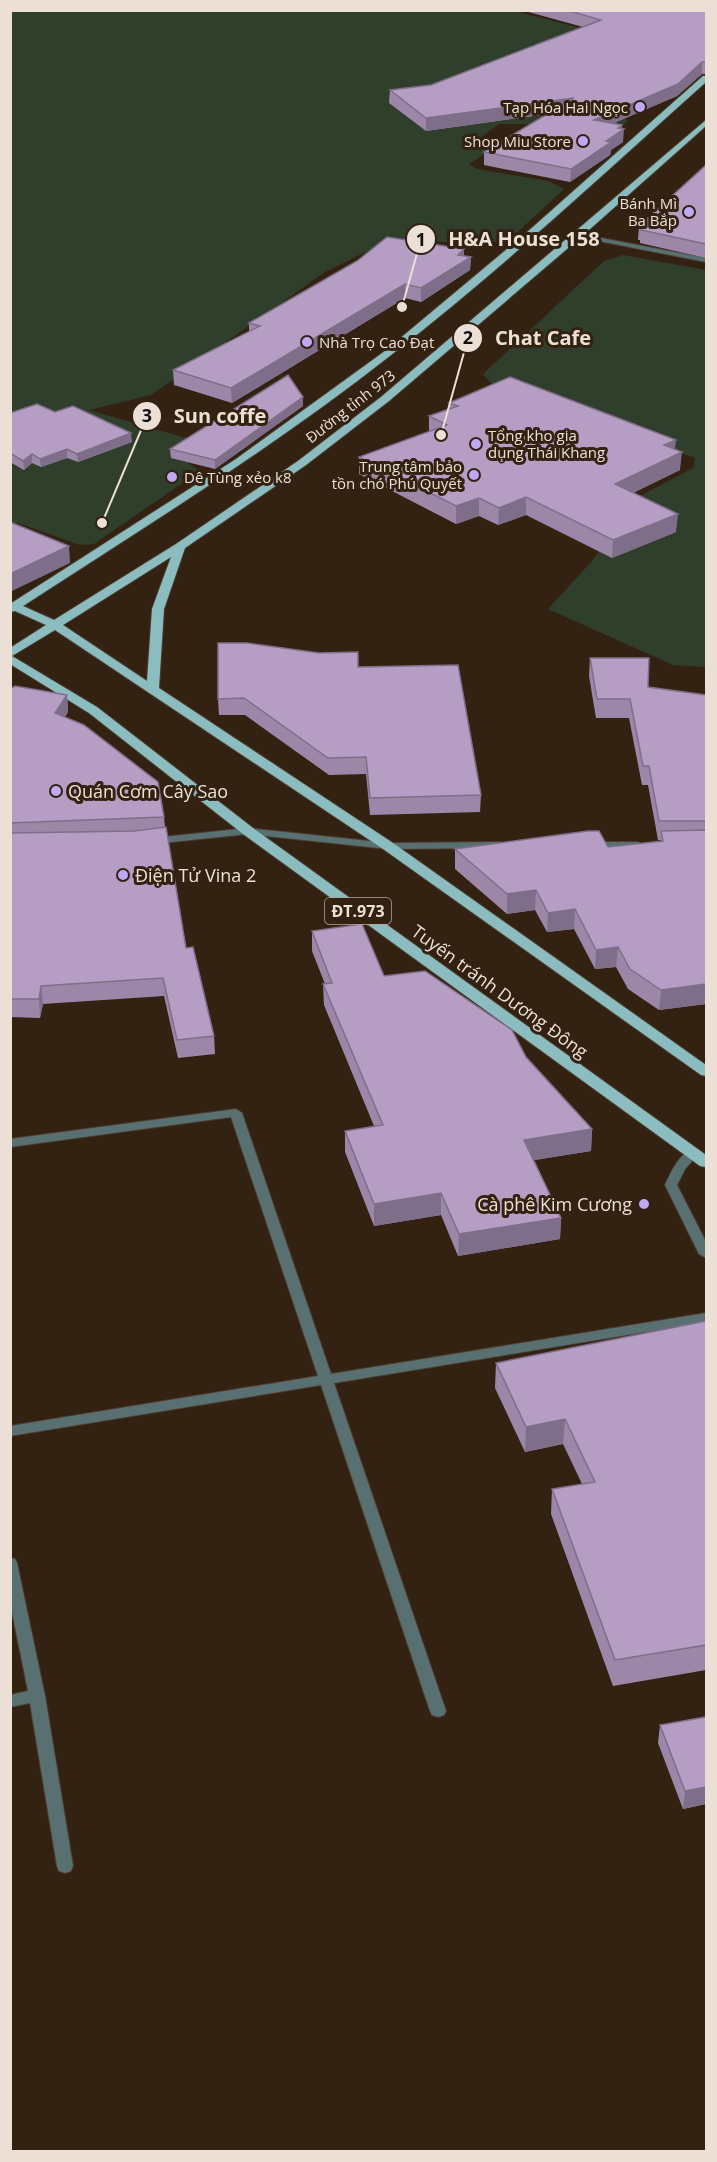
<svg xmlns="http://www.w3.org/2000/svg" width="717" height="2162" font-family="'Open Sans',sans-serif">
  <style>
    .green { fill: #2f3f2b }
    .lines { fill: none; stroke-linecap: round; stroke-linejoin: round }
    .street-casing { stroke: #4d3d2d; stroke-width: 2 }
    .primary-casing { stroke: #4d3d2d; stroke-width: 2 }
    .street { fill: #597072; fill-rule: evenodd }
    .primary { fill: #8abcc0; fill-rule: evenodd }
    .wall { fill: #9d87a9 }
    .shaded-wall { fill: #7f6e89 }
    .building { fill: #b69dc4; stroke: #7f6e89; stroke-width: 1.5 }
    .poi-dot { fill: #bfa9f4; stroke: #332212; stroke-width: 2 }
    .labels { text-anchor: middle; dominant-baseline: central; stroke-width: 6; stroke-linejoin: round; paint-order: stroke }
    .far-poi-label { font-size: 15px; fill: #ece0d6; stroke: #332212; text-anchor: end }
    .far-street-label { font-size: 15px; fill: #ece0d6; stroke: #332212 }
    .shield { fill: #332212; stroke: #b4a79b; stroke-width: 1.5 }
    .shield-label { font-size: 16px; font-weight: bold; fill: #ece0d6 }
    .poi-label { font-size: 18px; fill: #ece0d6; stroke: #332212; text-anchor: start }
    .street-label { font-size: 18px; fill: #ece0d6; stroke: #332212 }
    .leader { fill: none; stroke: #ece0d6; stroke-width: 2 }
    .callout-dot { fill: #ece0d6; stroke: #332212; stroke-width: 2 }
    .mark-label { font-size: 18px; text-anchor: middle; font-weight: bold; fill: #111 }
    .callout-label { font-size: 20px; text-anchor: middle; font-weight: bold; fill: #ece0d6; stroke: #332212; stroke-width: 6; stroke-linejoin: round; paint-order: stroke }
  </style>
  <rect width="100%" height="100%" fill="#332212"/>
  <path class="green" d="M10,11H515L588,30L622,117L628,121L615,132L531,124H499L473,143L496,147L469,164L477,169L549,181L564,189L507,242H386L325,272L151,395L89,410L207,444L188,463L200,471L94,544L80,545L18,523H11Z
    M623,255L706,270V667L673,665L548,609L592,561L634,499L693,468L695,458L493,385L483,374L604,261Z"/>
  <g class="lines">
    <g class="street-casing">
      <path id="street" d="M575,233L706,258V262L578,237H575Z
        M248,828L388,843L500,842L505,845L500,848L388,849L248,834L153,844L148,841L153,838Z
        M592,842H638L643,845L638,848L588,847L587,845Z
        M236,1109L242,1113L331,1374L706,1313V1322L334,1383L446,1711L444,1715L438,1717L432,1715L430,1711L321,1385L10,1436V1426L318,1376L231,1117L10,1147V1139Z
        M693,1149L699,1153L685,1169L677,1185L706,1242V1258L699,1254L665,1185C671,1172 679,1154 693,1149Z
        M10,1558L15,1559L17,1563L45,1696L73,1866L71,1871L65,1873L59,1871L57,1866L30,1703L10,1707V1695L28,1691L10,1602Z"/>
    </g>
    <g class="primary-casing">
      <path id="primary" d="M703,76H706V82C603,174 501,270 391,355C274,447 148,525 23,606L54,620L176,544L298,461L381,397L706,120V126L581,237L389,401L306,465L185,548L164,609L159,688L393,843L706,1065V1076L701,1075L383,849L55,630L12,656L97,707L253,828L706,1155V1167L700,1166L243,834L89,713L10,664V648L46,625L15,611L10,612V604L236,459L385,351L525,234ZM171,557L152,609L147,681L63,625Z"/>
    </g>
    <use href="#street" class="street"/>
    <use href="#primary" class="primary"/>
  </g>
  <path class="wall" d="M525,10H706V74H702L677,96L614,123L622,125L623,142L611,150L610,155L570,182L484,165V152L548,114L426,131L389,103L390,90L431,85L583,27L525,11Z
    M706,165V258L640,243V240H638L639,226Z
    M464,256L471,257L470,270L421,302L405,298L232,403L174,385L173,370L249,332V323Z
    M303,397V406L215,469L171,458L170,449Z
    M449,403L675,450L680,470L633,493L676,532L612,558L526,515L498,525L479,516L456,524L359,474V457L429,432V416L449,409Z
    M55,412L132,442L78,462L67,458L41,467L32,463L24,470L10,462V413Z
    M590,658L648,687L706,695V1004L659,1010L628,989L616,967L595,969L574,929L547,932L535,910L507,914L455,869V849L608,847L661,841V840H658L648,785H642L629,718H596L589,676Z
    M358,667L481,795L480,812L370,815L366,774L329,775L245,715H219L218,699Z
    M10,689L67,695L68,712L65,717L164,817L165,827L186,948L214,1036L215,1054L178,1058L164,996L43,1004L40,1018L10,1017Z
    M312,931L384,976L526,1057L592,1129L591,1151L534,1160L561,1218L560,1239L458,1256L441,1215L374,1226L345,1152V1131L374,1126L324,1005L323,984H325L312,951Z
    M706,1321V1670L613,1686L551,1514L552,1489L582,1484L563,1444L525,1452L495,1388L496,1363Z
    M706,1719V1804L683,1809L658,1743L660,1725Z"/>
  <path class="shaded-wall" d="M702,62V74L677,96L593,132L594,120Z
    M574,98V110L426,131V118Z
    M622,125V130L624,129L623,142L611,150L610,155L570,182L571,169L606,141L618,128Z
    M464,249V261L471,257L470,270L421,302V288Z
    M405,284V298L232,403L231,388Z
    M303,397V406L215,469V460Z
    M131,433L132,442L78,462L77,454Z
    M676,440L674,456L682,452L680,470L614,502L615,484L664,445Z
    M67,449V458L41,467L40,459Z
    M32,454V463L24,470L23,461Z
    M526,497V515L498,525L499,508Z
    M479,498V516L456,524V506Z
    M678,514L676,532L612,558L613,540Z
    M69,546L70,563L10,592V574Z
    M67,695L68,712L57,730L55,713Z
    M536,890L535,910L507,914V894Z
    M575,909L574,929L547,932L548,913Z
    M618,947L616,967L595,969L596,950Z
    M706,984V1004L659,1010L661,990Z
    M41,986L43,1004L40,1018L39,999Z
    M592,1129L591,1151L523,1162L524,1140Z
    M441,1193V1215L374,1226V1204Z
    M561,1218L560,1239L458,1256L459,1234Z
    M565,1419L563,1444L525,1452L526,1427Z
    M706,1787V1804L683,1809L685,1791Z"/>
  <path class="building" d="M566,10H706V62H702L678,84L594,120L622,125L618,128L624,129L606,141L611,142L571,169L484,152L574,98L426,118L390,90L431,85L601,20Z
    M706,165V244L641,230L643,227L639,226Z
    M387,237L464,249L458,255L471,257L421,288L405,284L231,388L173,370L260,326L249,323L357,261Z
    M288,375L303,397L215,460L170,449Z
    M510,377L676,440L664,445L682,452L615,484L678,514L613,540L526,497L499,508L479,498L456,506L359,457L447,425L429,416L458,406L449,403Z
    M37,404L55,412L73,406L131,433L77,454L67,449L40,459L32,454L23,461L10,453V413Z
    M10,522L69,546L10,574Z
    M218,643H247L319,653L358,652V667L458,665L481,795L370,798L366,757L328,758L244,698L218,699Z
    M590,658H649L648,687L706,695V821H659L649,766H643L630,699H597Z
    M15,686L67,695L55,713L84,725L158,782L164,817L10,823V689Z
    M166,827L186,948L193,947L214,1036L177,1040L163,978L41,986L39,999H10V833L134,831Z
    M706,830V984L661,990L630,969L618,947L596,950L575,909L548,913L536,890L507,894L455,849L588,831H599L608,847L663,841L661,831Z
    M362,924L384,976L425,971L512,1030L526,1057L592,1129L524,1140L561,1218L459,1234L441,1193L374,1204L345,1131L383,1125L323,984L332,983L312,931Z
    M706,1321V1645L615,1660L552,1489L595,1482L565,1419L526,1427L496,1363Z
    M706,1717V1787L685,1791L660,1725Z"/>
  <g class="poi-dot">
    <circle cx="640" cy="107" r="6"/>
    <circle cx="583" cy="141" r="6"/>
    <circle cx="689" cy="212" r="6"/>
    <circle cx="307" cy="342" r="6"/>
    <circle cx="476" cy="444" r="6"/>
    <circle cx="474" cy="475" r="6"/>
    <circle cx="172" cy="477" r="6"/>
    <circle cx="56" cy="791" r="6"/>
    <circle cx="123" cy="875" r="6"/>
    <circle cx="644" cy="1204" r="6"/>
  </g>
  <g class="labels">
    <g class="far-poi-label">
      <text x="628" y="107">Tạp Hóa Hai Ngọc</text>
      <text x="571" y="141">Shop Miu Store</text>
      <text x="677" y="203">Bánh Mì<tspan x="677" dy="17">Ba Bắp</tspan></text>
      <text x="319" y="342" text-anchor="start">Nhà Trọ Cao Đạt</text>
      <text x="488" y="435" text-anchor="start">Tổng kho gia<tspan x="488" dy="17">dụng Thái Khang</tspan></text>
      <text x="462" y="466">Trung tâm bảo<tspan x="462" dy="17">tồn chó Phú Quyết</tspan></text>
      <text x="184" y="477" text-anchor="start">Dê Tùng xẻo k8</text>
    </g>
    <g class="far-street-label">
      <text transform="translate(350 406) rotate(-38)">Đường tỉnh 973</text>
    </g>
    <rect class="shield" x="325" y="898" width="66" height="26" rx="4.5"/>
    <g class="shield-label">
      <text x="358" y="911">ĐT.973</text>
    </g>
    <g class="poi-label">
      <text x="68" y="791">Quán Cơm Cây Sao</text>
      <text x="135" y="875">Điện Tử Vina 2</text>
      <text x="632" y="1204" text-anchor="end">Cà phê Kim Cương</text>
    </g>
    <g class="street-label">
      <text transform="translate(500 991) rotate(36)">Tuyến tránh Dương Đông</text>
    </g>
  </g>
  <path class="leader" d="M402 307L421 239M441 435L468 338M102 523L147 416"/>
  <g class="callout-dot">
    <circle cx="402" cy="307" r="6"/>
    <circle cx="441" cy="435" r="6"/>
    <circle cx="102" cy="523" r="6"/>
    <circle cx="421" cy="239" r="15"/>
    <circle cx="468" cy="338" r="15"/>
    <circle cx="147" cy="416" r="15"/>
  </g>
  <g class="mark-label">
    <text x="421" y="246">1</text>
    <text x="468" y="344">2</text>
    <text x="147" y="422">3</text>
  </g>
  <g class="callout-label">
    <text x="524" y="246">H&amp;A House 158</text>
    <text x="543" y="345">Chat Cafe</text>
    <text x="220" y="423">Sun coffe</text>
  </g>
  <rect width="717" height="2162" fill="none" stroke="#ece0d6" stroke-width="24"/>
</svg>
